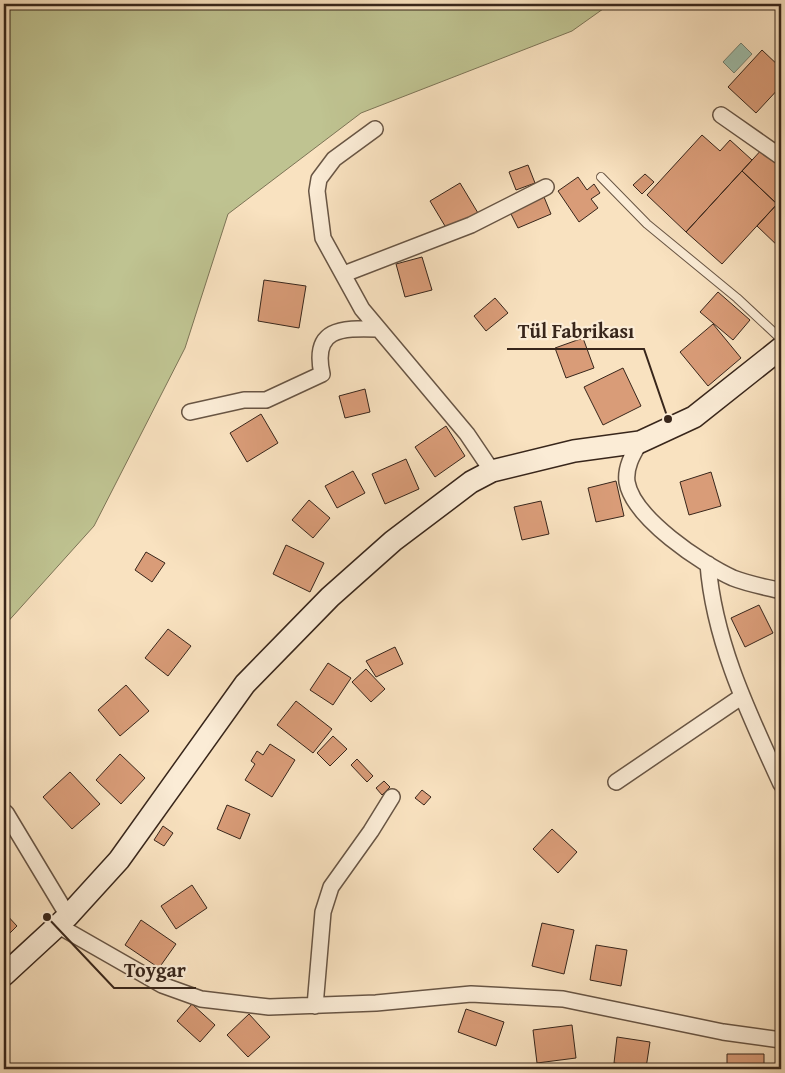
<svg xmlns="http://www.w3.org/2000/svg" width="785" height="1073" font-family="'Gentium Book Plus',serif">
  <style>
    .green { fill: #bfc391; stroke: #7c7456 }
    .water { fill: #9fbfac; stroke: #768272 }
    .building { fill: #d99c78; stroke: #38261b }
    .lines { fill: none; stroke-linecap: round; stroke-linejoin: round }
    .lane-casing { stroke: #685544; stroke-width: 10 }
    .street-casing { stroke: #685544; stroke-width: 18 }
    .secondary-casing { stroke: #38261b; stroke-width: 24 }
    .lane { stroke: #fbecd6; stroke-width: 8 }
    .street { stroke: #fbecd6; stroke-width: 15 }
    .secondary { stroke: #fbecd6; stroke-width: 21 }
    .leader { fill: none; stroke: #38261b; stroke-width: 2 }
    .callout-dot { fill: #38261b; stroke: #fbecd6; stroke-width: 2 }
    .callout-label { font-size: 20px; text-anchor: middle; font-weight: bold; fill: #38261b; stroke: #fbecd6; stroke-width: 4.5; stroke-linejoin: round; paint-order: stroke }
  </style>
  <rect width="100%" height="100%" fill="#f9e2c0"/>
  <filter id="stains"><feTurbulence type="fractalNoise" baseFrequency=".004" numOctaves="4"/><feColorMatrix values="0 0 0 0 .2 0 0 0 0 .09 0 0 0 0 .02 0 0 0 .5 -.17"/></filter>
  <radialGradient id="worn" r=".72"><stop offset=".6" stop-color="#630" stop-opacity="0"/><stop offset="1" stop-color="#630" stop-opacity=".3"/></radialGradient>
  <path class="green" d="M4,4H610L572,31L361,113L228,214L185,348L94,526L4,626Z"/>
  <path class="water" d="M741,43L752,54L734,73L723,62Z"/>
  <path class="building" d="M762,50L781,68V86L756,113L728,87Z
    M702,135L720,151L730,140L752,160L686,232L647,195Z
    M764,147L781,163V200L777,204L742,171Z
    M528,165L535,183L516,190L509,172Z
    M742,171L777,204L722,264L686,232Z
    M645,174L654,182L642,194L633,185Z
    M578,177L587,190L594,184L600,193L591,199L598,208L579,222L558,191Z
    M460,183L478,213L448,231L430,201Z
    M544,197L551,214L518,228L510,212Z
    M781,200V249L757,226Z
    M422,257L432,290L405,297L396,264Z
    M264,280L306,286L299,328L258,321Z
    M718,292L750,320L733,340L700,312Z
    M495,298L508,313L486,331L474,316Z
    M713,324L741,358L708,386L680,352Z
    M583,338L594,368L566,378L555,348Z
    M623,368L641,406L603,425L584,387Z
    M365,389L370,412L345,418L339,396Z
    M261,414L278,443L247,462L230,433Z
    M446,426L465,456L435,477L415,447Z
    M406,459L419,489L385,504L372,474Z
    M353,471L365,493L337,508L325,486Z
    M711,472L721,506L689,515L680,482Z
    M616,481L624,516L596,522L588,488Z
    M309,500L330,518L313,538L292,520Z
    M541,501L549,534L522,540L514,507Z
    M286,545L324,563L310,592L273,574Z
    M146,552L165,563L152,582L135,570Z
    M759,605L773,633L745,647L731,618Z
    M168,629L191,646L168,676L145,658Z
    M395,647L403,664L376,677L366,661Z
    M328,663L351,678L333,705L310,690Z
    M366,669L385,689L371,702L352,682Z
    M126,685L149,711L120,736L98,710Z
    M296,701L332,729L313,753L277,725Z
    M333,736L347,749L330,766L317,753Z
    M270,744L295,760L272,797L245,780L255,764L251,761L257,751L263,755Z
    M120,754L145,778L121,804L96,780Z
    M357,759L373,776L367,782L351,765Z
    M70,772L100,804L72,829L43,797Z
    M384,781L390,787L382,795L376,788Z
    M422,790L431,797L424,805L415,798Z
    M227,805L250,814L240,839L217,829Z
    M163,826L173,833L164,846L154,840Z
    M552,829L577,852L558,873L533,849Z
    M192,885L207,908L176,929L161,906Z
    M4,912L17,926L4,939Z
    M141,920L176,944L159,968L125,945Z
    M542,923L574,930L564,974L532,966Z
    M596,945L627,950L621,986L590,980Z
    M192,1004L215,1025L200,1042L177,1021Z
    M466,1009L504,1022L496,1046L458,1032Z
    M249,1014L270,1037L248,1057L227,1035Z
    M572,1025L576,1058L537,1063L533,1030Z
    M617,1037L650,1042L646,1068L614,1063Z
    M727,1054H764V1069H727Z"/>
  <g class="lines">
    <g class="lane-casing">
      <path id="lane" d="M601,177L647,224L737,298L781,339"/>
    </g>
    <g class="street-casing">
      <path id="street" d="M721,115L781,157
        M375,129L334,159L319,179L317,191L323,238L362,309L467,434L492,471
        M344,274L471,225L546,187
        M190,412L244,400H266L322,374C312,328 341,328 377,329
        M640,442C633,454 625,467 627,482C633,518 702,564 733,578C748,584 766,587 781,591
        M708,564C714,642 749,714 781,784
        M616,782L741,697
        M6,813L68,916
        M57,925L162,985L201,999L269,1007L376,1003L471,994L563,999L723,1032L781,1040
        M315,1006L323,912L331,887L371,831L392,797"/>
    </g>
    <g class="secondary-casing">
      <path id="secondary" d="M4,975L68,916L119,860L245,684L330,597L393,541L471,482L492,471L574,451L640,442L694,417L781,348"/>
    </g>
    <use href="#lane" class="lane"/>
    <use href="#street" class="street"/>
    <use href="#secondary" class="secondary"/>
  </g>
  <path class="leader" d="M668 419L644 349H507M47 917L114 988H196"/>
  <g class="callout-dot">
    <circle cx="668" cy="419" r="5"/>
    <circle cx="47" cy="917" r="5"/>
  </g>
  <g class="callout-label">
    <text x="576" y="338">Tül Fabrikası</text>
    <text x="155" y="977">Toygar</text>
  </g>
  <rect width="785" height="1073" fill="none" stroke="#f9e2c0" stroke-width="20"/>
  <rect x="5" y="5" width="775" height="1063" fill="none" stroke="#38261b" stroke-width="2.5"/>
  <rect x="10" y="10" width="765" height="1053" fill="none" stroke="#38261b"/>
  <rect width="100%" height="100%" filter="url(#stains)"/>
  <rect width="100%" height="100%" fill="url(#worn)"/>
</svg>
